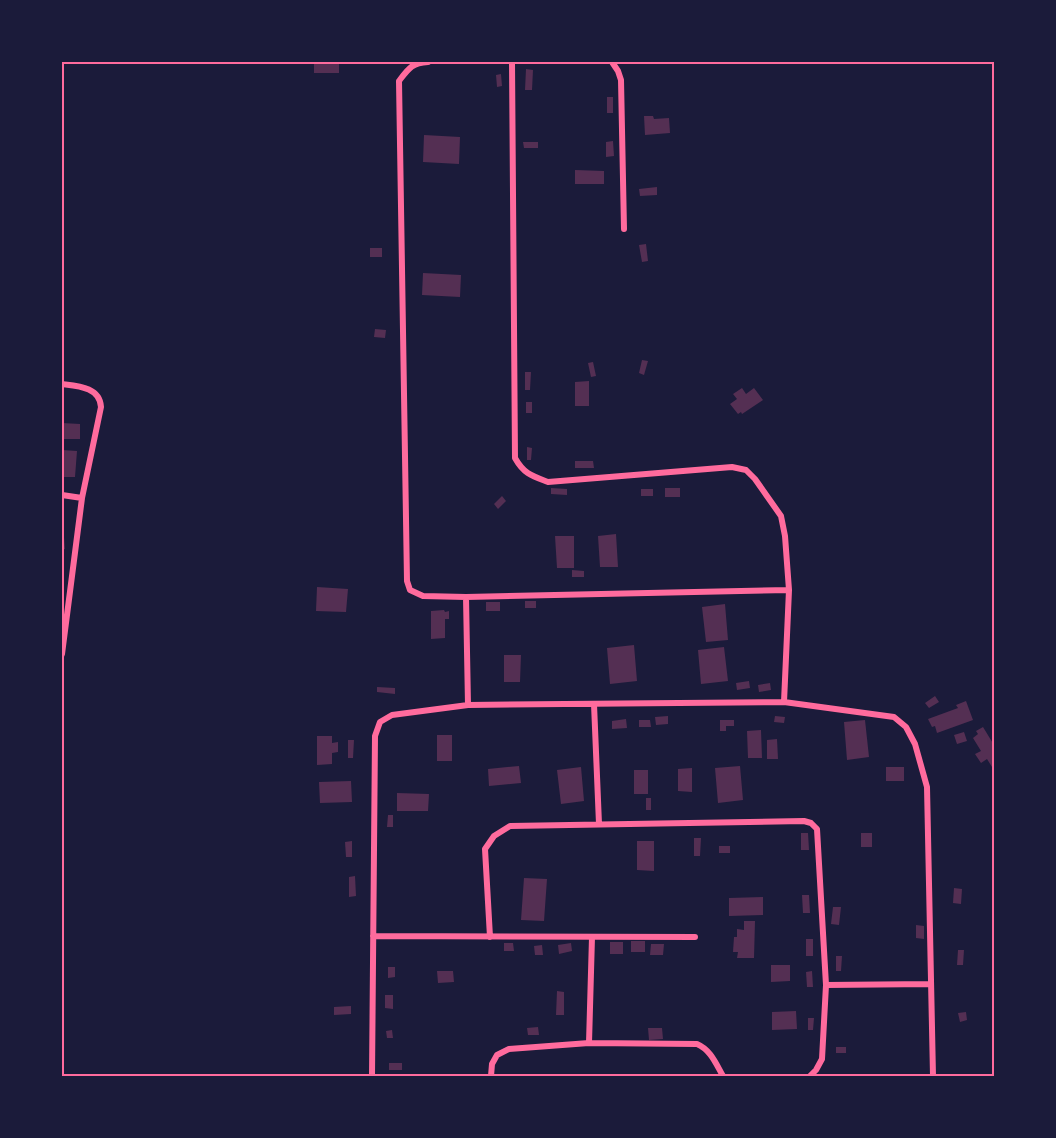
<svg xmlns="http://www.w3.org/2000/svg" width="1056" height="1138" font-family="Helvetica,sans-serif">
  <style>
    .building { fill: #542f53 }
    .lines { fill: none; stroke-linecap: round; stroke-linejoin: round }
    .minor { stroke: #ff6b9d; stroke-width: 6 }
    .neatline { fill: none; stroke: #ff6b9d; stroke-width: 2 }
  </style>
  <rect width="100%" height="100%" fill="#1b1b3a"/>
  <path class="building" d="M314,62H339V73H314Z
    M526,69L533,70L532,90H525Z
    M501,74L502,86L497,87L496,75Z
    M607,97H613V113H607Z
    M644,116H653L654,119L669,118L670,133L645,135Z
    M424,135L460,137L459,164L423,162Z
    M613,141L614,156L606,157V142Z
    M523,142H538V148H524Z
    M575,170L604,171V184H575Z
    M657,187V195L640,196L639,189Z
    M646,244L648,261L642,262L639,245Z
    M370,248H382V257H370Z
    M423,273L461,275L460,297L422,295Z
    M375,329L386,330L385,338L374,337Z
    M642,360L648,361L644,375L639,373Z
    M593,362L596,376L591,377L588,363Z
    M525,372H531L530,390H525Z
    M589,381V406H575V382Z
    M742,388L746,394L754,388L763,400L742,414L741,412L738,414L730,404L737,399L733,394Z
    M526,402H532V413H526Z
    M62,423L80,424V439H62Z
    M527,447L532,448L531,460H527Z
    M62,450L77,451L75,477H62Z
    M575,461H593L594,468H575Z
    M551,488L567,489V495L551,494Z
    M665,488H680V497H665Z
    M641,489H653V496H641Z
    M502,496L506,501L498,509L494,504Z
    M616,534L618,567H600L598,536Z
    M555,536H574V568H557Z
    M62,537H64L65,549L62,550Z
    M572,570L584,571V577H572Z
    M317,587L348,589L346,612L316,611Z
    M525,601H536V608H525Z
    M486,602H500V611H486Z
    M725,604L728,640L706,642L702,607Z
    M444,610L445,612L449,611V619H445V638L431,639V611Z
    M634,645L637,681L610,684L607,648Z
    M724,647L728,681L701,684L698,650Z
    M504,655H521L520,682H504Z
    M749,681L750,688L737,690L736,683Z
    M770,683L771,690L759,692L758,685Z
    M377,687L395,688V694L377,692Z
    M935,696L939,702L929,708L925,703Z
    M966,701L973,720L937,733L935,726L932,727L928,719L958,708L956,705Z
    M668,716V724L656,725L655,717Z
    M775,716L785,717L784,723L774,722Z
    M626,719L627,728L612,729V721Z
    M639,720H650L651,727H639Z
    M720,720H734V726H726V731H720Z
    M865,720L869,757L847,760L844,722Z
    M983,727L994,745V765L992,767L987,759L981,763L975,754L981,751L973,738L978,734L976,731Z
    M761,730L762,758H748L747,731Z
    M964,732L967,741L957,744L954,735Z
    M437,735H452V761H437Z
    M317,736H332V743L338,742V752L332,753V764L317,765Z
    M777,739L778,759H767V740Z
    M348,740H354L353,758H348Z
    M519,766L521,783L489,786L488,769Z
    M740,766L743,800L718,803L715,768Z
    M581,767L584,801L561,804L557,770Z
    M886,767H904V781H886Z
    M692,768V792L678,791V769Z
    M634,770H648V794H634Z
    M351,781L352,802L320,803L319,782Z
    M397,793L429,794L428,811H397Z
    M646,798H651V810H646Z
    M388,815H393V827H387Z
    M801,833H808L809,850H801Z
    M861,833H872V847H861Z
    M694,838H701L700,856H694Z
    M352,841V857H346L345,842Z
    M637,841H654V871L637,870Z
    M719,846H730V853H719Z
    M355,876L356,896L349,897V877Z
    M524,878L547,879L544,921L521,920Z
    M954,888L962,889L961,904L953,903Z
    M802,895H809L810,913H803Z
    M763,897V915L729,916V898Z
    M833,907H841L839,925L831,924Z
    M744,921H755L754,958H737L738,952H733L734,937H737V929L744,930Z
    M916,925L924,926V939L916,938Z
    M806,939H813V956H806Z
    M631,941H645V952H631Z
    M610,942H623V954H610Z
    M504,943H513L514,951H504Z
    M571,943L572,951L559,954L558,945Z
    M651,944H664L663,955H650Z
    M542,945L543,955H535L534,946Z
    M958,950H964L963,965H957Z
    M836,956H842L841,971H836Z
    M771,965H790V981L771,982Z
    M388,967H395V977L388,978Z
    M437,971H453L454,982L438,983Z
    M812,971L813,987H807L806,972Z
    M557,991L564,992V1015H556Z
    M385,995H393V1009L385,1008Z
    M351,1006V1014L334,1015V1007Z
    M796,1011L797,1029L772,1030V1012Z
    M966,1012L967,1020L960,1022L958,1013Z
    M808,1018H814L813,1030H808Z
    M538,1027L539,1035H528L527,1028Z
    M648,1028H662L663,1039L649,1040Z
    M392,1030L393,1038H387L386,1031Z
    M836,1047H846V1053H836Z
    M389,1063H402V1070H389Z"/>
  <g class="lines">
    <path class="minor" d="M428,62C412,63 409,68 399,81L407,581L410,590L423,596L466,597L789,590
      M512,62L515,458C524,474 532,476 548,482L732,467L746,470L755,479L781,516L785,536L789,590L784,702
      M612,62L618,71L621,80L624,229
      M62,384C78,386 100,387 101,407L82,498L62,654
      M62,495L82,498
      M466,597L468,705
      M594,704L599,824
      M373,936L695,937
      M490,937L485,849L494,836L510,826L804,821L811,823L817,829L826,985L822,1059L816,1070L810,1076
      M826,985L931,984
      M589,1043L592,937
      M372,1076L375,736L380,722L392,715L468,705L784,702L894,717L906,727L915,744L927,787L933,1076
      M491,1076L492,1064L497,1055L509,1049L589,1043L697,1044C711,1050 716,1064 723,1076"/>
  </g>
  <rect width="1056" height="1138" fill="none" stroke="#1b1b3a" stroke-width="126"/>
  <rect x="63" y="63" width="930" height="1012" class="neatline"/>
</svg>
